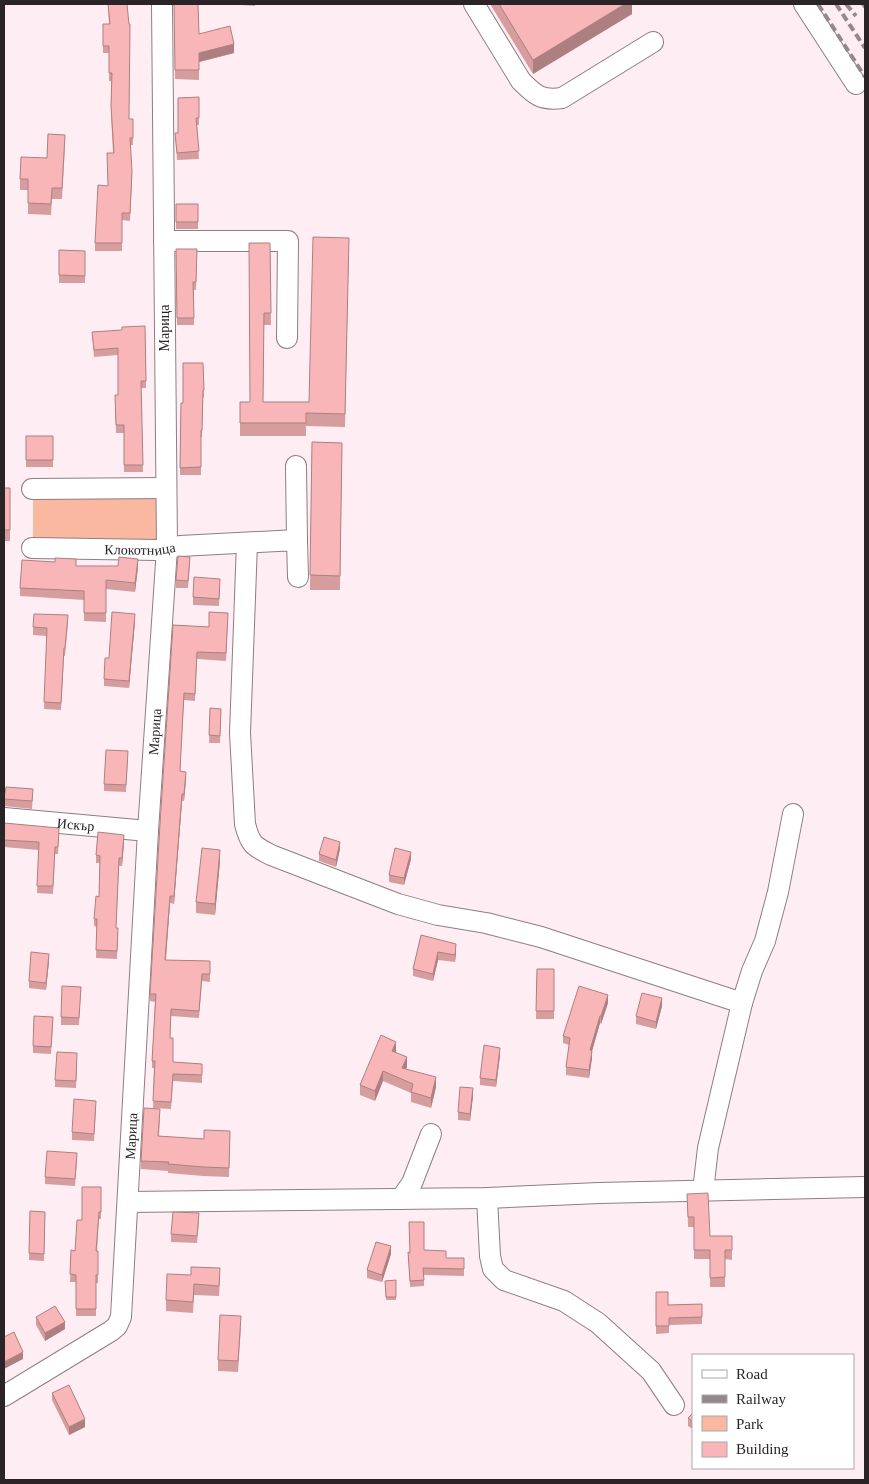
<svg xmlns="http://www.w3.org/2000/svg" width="869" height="1484" font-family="'Times New Roman',serif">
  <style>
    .green { fill: #f9b89f }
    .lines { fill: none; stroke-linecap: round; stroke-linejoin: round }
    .minor-casing { stroke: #8c7e83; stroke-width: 22 }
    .minor { stroke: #fff; stroke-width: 20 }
    .rail { stroke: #93888c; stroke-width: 4; stroke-dasharray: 8 4; stroke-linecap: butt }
    .wall { fill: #d69d9e }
    .shaded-wall { fill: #ae7f81 }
    .building { fill: #f9b6b8; stroke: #ae7f81 }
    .labels { text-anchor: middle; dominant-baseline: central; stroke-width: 4.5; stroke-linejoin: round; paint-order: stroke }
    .street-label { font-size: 14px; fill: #2a2426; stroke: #fff }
  </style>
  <rect width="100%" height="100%" fill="#feeef4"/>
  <path class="green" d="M33,488L162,491L160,542L33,548Z"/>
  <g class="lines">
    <g class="minor-casing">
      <g id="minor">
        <path d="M474,4L521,81C535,95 541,101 562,98L653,42"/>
        <path d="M804,4L856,84"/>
        <path d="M164,241H288L287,338"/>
        <path d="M296,466L297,540"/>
        <path d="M32,489L166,488"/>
        <path d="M247,543L240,733L245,824C250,844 253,846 271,855L398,904L438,915L486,923L541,937L742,1003L752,971L765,941L778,892L793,814"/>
        <path id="s1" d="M32,548L157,550L180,546L297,540L298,577"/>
        <path id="s2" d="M4,818L148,831"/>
        <path d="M703,1191L708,1148L742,1003"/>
        <path d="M487,1198L490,1256L493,1269L504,1280L564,1301L598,1323L651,1371L674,1405"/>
        <path d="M401,1199L412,1183L431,1134"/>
        <path d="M128,1202L487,1198L599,1193L865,1187"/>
        <path id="s3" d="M4,1396L111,1331L117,1326L121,1317L148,831L167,548L162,4"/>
      </g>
    </g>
    <use href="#minor" class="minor"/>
    <path class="rail" d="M818,4L865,77
      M836,4L865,48
      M846,4L856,16
      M863,4L865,7"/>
  </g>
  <path class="wall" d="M108,4H127L129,119L133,138V145H130L132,179L130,221L122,220V251H95V243L108,186L113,153L111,114V81H109V53H103V24H109Z
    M174,4L199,34L234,53L199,62V80L175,79Z
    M227,4H255V6Z
    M490,4H632V14L533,74Z
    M199,97V125H197L199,159L177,160L175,133H178Z
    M65,146L62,199H52L51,215L28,214V190H20V179L47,158Z
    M176,204H198V229H176Z
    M349,238L345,427L306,426V436H240V402H250L270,243L271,325H264L263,402H309Z
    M176,249H197L196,290H194V325H177Z
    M59,250L85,251V283H59Z
    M145,326L146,388H141L143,472H124V433H116L115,395H118V355L94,357L92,332L122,330Z
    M203,363L204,397L203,398L202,437H201V475H180L181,403H183Z
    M26,436H53V467H26Z
    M312,442L342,443L340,590H310Z
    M4,488H10V541H4Z
    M190,564L188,588H176V580Z
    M76,566L138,567L135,592L106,589V622L84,621V600L20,596V588Z
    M220,586L219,606L193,605V597Z
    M228,620L226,661L197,659L195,701L184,700L180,771L186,779L184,801H182L174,904L170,903L166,960L210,961V982L202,981L199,1018L171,1016L170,1038L173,1062L202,1064V1083L173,1081L171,1109L153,1108L154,1068H152V1061L155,1002L150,1001V994L173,625L209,627Z
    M135,621L129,688L104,686V679Z
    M68,622L65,656H64L61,710L44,709L47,636L33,635V627Z
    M210,708L221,709L220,743H209Z
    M128,758L126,792L104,791V784Z
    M33,796L32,809L4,806V799Z
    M4,823L59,828L58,854H55L53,894L37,893L39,850L4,847Z
    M124,842L122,866H119L116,928L118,935L117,959L96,958L97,927L94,926V919L99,897L100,863H96V855Z
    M340,849L336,867L319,861V854Z
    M411,859L404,885L389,882V875Z
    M220,861L215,915L196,913V902Z
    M421,935L456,952L455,962L438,960L433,981L413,976V969Z
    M49,961L46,990L29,988V981Z
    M537,969H554V1019H536Z
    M81,987L79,1025H61V1017Z
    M608,1003L601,1024L600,1023L592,1051V1058L589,1078L566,1075V1067L569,1045L563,1043V1036Z
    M662,1006L656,1029L636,1024V1016Z
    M53,1024L51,1054L33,1053V1046Z
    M395,1052L407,1067L406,1069L436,1087L431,1108L411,1102V1093L383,1081L375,1101L360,1095V1085Z
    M500,1055L496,1087L480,1085V1078Z
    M77,1061L76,1088L55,1087V1080Z
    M473,1096L470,1121L458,1120V1112Z
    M96,1108L94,1141L72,1140V1132Z
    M160,1118L159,1136L204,1139L230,1131L229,1177L203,1176L168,1173V1171L141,1169V1161Z
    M77,1160L75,1186L45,1184V1177Z
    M101,1187V1219H99L97,1251L98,1259V1283H96V1316H76V1282H70L71,1250L75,1251L82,1220Z
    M687,1194L710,1236H732V1260L725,1259V1287H710V1259H694V1227H688Z
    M30,1211L45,1212L44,1261L29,1260Z
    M199,1221L197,1243L171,1242V1234Z
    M424,1250L446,1258H464V1276L424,1275V1286L410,1287L408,1252L410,1253Z
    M391,1254L382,1282L367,1278V1270Z
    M191,1275L220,1279L219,1296L194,1295L193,1313L166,1311V1300Z
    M396,1280V1300H386L385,1281Z
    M656,1292L668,1305L702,1304V1324L669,1325V1333L656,1334Z
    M36,1317L65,1329L45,1341L36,1325Z
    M241,1327L238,1372L218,1371V1360Z
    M52,1393L85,1427L69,1435L52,1400Z
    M693,1413V1429L688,1426V1418Z"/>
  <path class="shaded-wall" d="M625,4H632V14L533,74V60Z
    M234,44V53L199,62V53Z
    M138,559V567L135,592V583Z
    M135,614V621L129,688V681Z
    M186,772V779L184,801V794Z
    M182,794V801L174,904V896Z
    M124,835V842L122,866V858Z
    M340,842V849L336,867V860Z
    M220,850V861L215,915V904Z
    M411,852V859L404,885V878Z
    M170,896V903L165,967V960Z
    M456,944V952L455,962V955Z
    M438,952V960L433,981V974Z
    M49,954V961L46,990V983Z
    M608,995V1003L601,1024V1016Z
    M662,998V1006L656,1029V1022Z
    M600,1016V1023L590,1058V1050Z
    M396,1042V1052L392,1061V1051Z
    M500,1048V1055L496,1087V1080Z
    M592,1051V1058L589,1078V1070Z
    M407,1057V1067L402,1078V1068Z
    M383,1071V1081L375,1101V1091Z
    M436,1077V1087L431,1108V1098Z
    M473,1088V1096L470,1121V1114Z
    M391,1246V1254L382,1282V1275Z
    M65,1322V1329L45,1341V1333Z
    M23,1352V1359L4,1369V1376V1362Z
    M85,1419V1427L69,1435V1427Z"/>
  <path class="building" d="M108,4H127L129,24H130L129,119H133V138H130L132,171L130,213H122V243H95L98,185L108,186L107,153H114L111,106L112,73H109V46H103V24H110Z
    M174,4H198L199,34L230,26L234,44L199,53V70H175Z
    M499,4H625L533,60Z
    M199,97V118H196L199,151L177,153L175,133H178V98Z
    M48,134L65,135L62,188H52L51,204L28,203V179H20L21,157L47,158Z
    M176,204H198V222H176Z
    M313,237L349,238L345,414L306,413V423H240V402H250L249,243H270L271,313H264L263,402H309Z
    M176,249H197L196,282H193L194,318H177Z
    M59,250L85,251V276L59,275Z
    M145,326L146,381H141L143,465H124V425H116L115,395H118V348L94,350L92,332L122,330V327Z
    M183,363H203L204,390H203L202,430H201V467L180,468L181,403H183Z
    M26,436H53V460H26Z
    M312,442L342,443L340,576L310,575Z
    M4,488H10V530H4Z
    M178,556L190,557L188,581L176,580Z
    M119,557L138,559L135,583L106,580V613H84V591L20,588L22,560L55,562V558L76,559V566H118Z
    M194,577L220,579L219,599L193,597Z
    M112,612L135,614L129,681L104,679L105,658H109Z
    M209,612L228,613L226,653L197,652L195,694L184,693L180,771L186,772L184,794H182L174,896H170L165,960L210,961V974H202L199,1011L171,1009L170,1038H173V1062L202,1064V1075L173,1074L171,1102L153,1101L155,1061H152L156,994H150L160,824L173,625L209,627Z
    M34,614L68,615L65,648H64L61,703L44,702L47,628L33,627Z
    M210,708L221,709L220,736L209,735Z
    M106,750L128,751L126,785L104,784Z
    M6,787L33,789L32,801L4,799Z
    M4,823L59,828L58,847H55L53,886H37L39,842L4,840Z
    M98,832L124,835L122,858H119L116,928H118L117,951L96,950L97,919H94L96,896L99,897L100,856L96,855Z
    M324,837L340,842L336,860L319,854Z
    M202,848L220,850L215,904L196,902Z
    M395,848L411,852L404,878L389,875Z
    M421,935L456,944L455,955L438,952L433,974L413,969Z
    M31,952L49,954L46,983L29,981Z
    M537,969H554V1011H536Z
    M62,986L81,987L79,1018L61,1017Z
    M579,986L608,995L601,1016H600L590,1050L592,1051L589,1070L566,1067L570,1038L563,1036Z
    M642,993L662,998L656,1022L636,1016Z
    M34,1016L53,1017L51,1047L33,1046Z
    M381,1035L396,1042L392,1051L407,1057L402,1068L436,1077L431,1098L411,1092L413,1084L383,1071L375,1091L360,1085Z
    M484,1045L500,1048L496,1080L480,1078Z
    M57,1052L77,1053L76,1081L55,1080Z
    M460,1087L473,1088L470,1114L458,1112Z
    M74,1099L96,1101L94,1134L72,1132Z
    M144,1108L160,1109L158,1136L204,1139V1130L230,1131L229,1168L203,1167L168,1164L169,1162L141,1161Z
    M47,1151L77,1153L75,1179L45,1177Z
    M82,1187H101V1212H99L96,1251H98V1275H96V1309H76V1275L70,1274L71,1250L75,1251L77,1220H82Z
    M708,1193L710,1236H732V1250H725V1277L710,1278V1250H694V1217H688L687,1194Z
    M30,1211L45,1212L44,1254L29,1253Z
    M173,1212L199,1213L197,1236L171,1234Z
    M409,1222H424V1250L446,1251V1258H464V1269L423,1268L424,1280L410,1281L408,1252L410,1253Z
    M376,1242L391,1246L382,1275L367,1270Z
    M191,1267L220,1268L219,1286L194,1284L193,1302L166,1300L167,1274L191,1275Z
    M396,1280V1297H386L385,1281Z
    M656,1292H668V1305L702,1304V1317L669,1318V1326H656Z
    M55,1306L65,1322L45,1333L36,1317Z
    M220,1315L241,1316L238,1361L218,1360Z
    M14,1332L23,1352L4,1362V1337Z
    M69,1385L85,1419L69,1427L52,1393Z
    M693,1413V1422L688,1418Z"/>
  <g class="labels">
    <g class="street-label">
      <text transform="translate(164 328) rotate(-90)">Марица</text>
      <text stroke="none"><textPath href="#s1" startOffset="108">Клокотница</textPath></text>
      <text stroke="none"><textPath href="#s3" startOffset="729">Марица</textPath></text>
      <text stroke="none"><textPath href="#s2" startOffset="72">Искър</textPath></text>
      <text stroke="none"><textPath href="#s3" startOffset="324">Марица</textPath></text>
    </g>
  </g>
  <rect width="869" height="1484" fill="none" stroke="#2a2426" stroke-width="10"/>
  <rect x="692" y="1354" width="162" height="115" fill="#ffffff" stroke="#aaa7a8"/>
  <rect x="702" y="1370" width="25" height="8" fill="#ffffff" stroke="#aaa7a8"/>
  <text x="736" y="1379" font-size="15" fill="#2a2426">Road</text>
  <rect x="702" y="1395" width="25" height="8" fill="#93888c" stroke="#aaa7a8"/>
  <text x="736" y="1404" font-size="15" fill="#2a2426">Railway</text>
  <rect x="702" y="1416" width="25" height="15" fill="#f9b89f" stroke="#aaa7a8"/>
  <text x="736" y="1429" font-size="15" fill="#2a2426">Park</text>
  <rect x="702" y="1442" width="25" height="15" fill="#f9b6b8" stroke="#aaa7a8"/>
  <text x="736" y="1454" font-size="15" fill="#2a2426">Building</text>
</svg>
